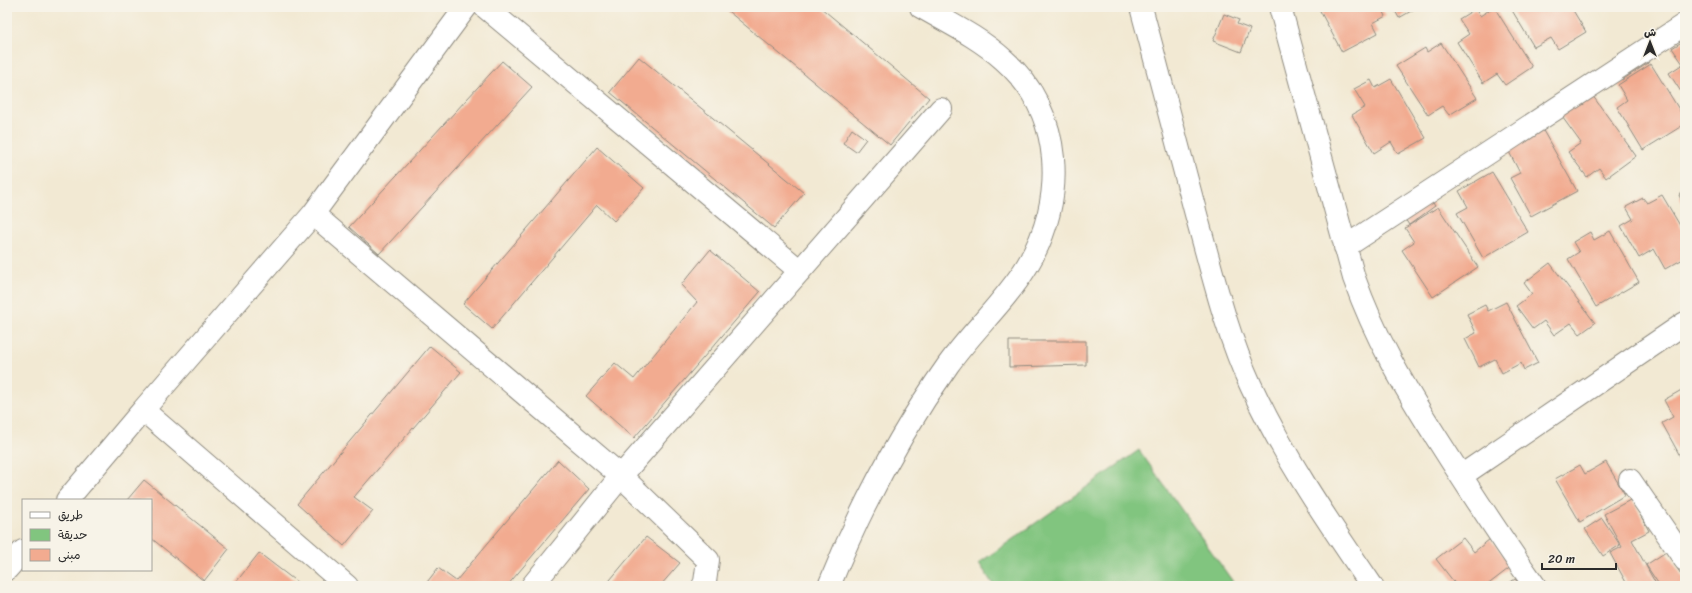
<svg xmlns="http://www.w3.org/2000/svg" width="1692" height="593" font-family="Sriracha,'Playpen Sans Arabic',sans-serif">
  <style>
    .green { fill: #81c57f; stroke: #567855 }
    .building { fill: #f2ab90 }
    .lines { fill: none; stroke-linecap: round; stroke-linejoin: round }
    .minor-casing { stroke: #8e8a7f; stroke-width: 24 }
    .minor { stroke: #fff; stroke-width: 22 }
  </style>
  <rect width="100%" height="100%" fill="#f7f3e8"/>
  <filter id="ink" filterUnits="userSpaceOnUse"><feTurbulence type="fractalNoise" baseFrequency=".025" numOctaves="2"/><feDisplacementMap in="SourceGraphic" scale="8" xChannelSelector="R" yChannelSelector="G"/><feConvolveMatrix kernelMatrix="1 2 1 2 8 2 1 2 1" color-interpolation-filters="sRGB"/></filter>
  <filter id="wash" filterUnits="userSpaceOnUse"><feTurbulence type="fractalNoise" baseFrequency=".012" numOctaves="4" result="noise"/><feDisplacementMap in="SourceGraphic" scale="16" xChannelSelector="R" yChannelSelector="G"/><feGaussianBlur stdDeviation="0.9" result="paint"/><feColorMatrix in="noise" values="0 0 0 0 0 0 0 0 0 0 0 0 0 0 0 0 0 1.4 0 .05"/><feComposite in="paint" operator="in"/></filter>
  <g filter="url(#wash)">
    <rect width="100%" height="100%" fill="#f2e9d3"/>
    <path class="green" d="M1139,450L1236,586H994L979,563Z"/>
    <g id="blocks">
      <path class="building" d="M723,7H820L929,98L890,145Z
        M1318,7H1381L1386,16L1373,23L1378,33L1342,52Z
        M1393,7H1418L1399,18Z
        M1494,7L1532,67L1505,85L1497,74L1483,83L1457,42L1469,34L1459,19L1475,9L1480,16Z
        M1510,7H1571L1586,32L1558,49L1551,38L1534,47Z
        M1224,14L1239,20L1237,24L1250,29L1241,52L1213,41Z
        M1685,40V98L1669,73L1683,64L1672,48Z
        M1441,43L1477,98L1449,115L1442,106L1428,115L1396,66L1425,48L1427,52Z
        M1645,54L1650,62L1622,80L1617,72Z
        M639,57L804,193L774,228L610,92Z
        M502,61L532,87L379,254L349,227Z
        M1651,64L1685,119V124L1643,150L1617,107L1627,100L1618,85Z
        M1391,79L1426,138L1398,154L1391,142L1374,153L1352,115L1365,107L1354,89L1371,80L1375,88Z
        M1590,92L1636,156L1606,178L1599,168L1587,177L1568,152L1581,143L1560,114Z
        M1541,127L1577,191L1531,216L1510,178L1520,173L1506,146Z
        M852,129L866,139L856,152L843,143Z
        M597,147L644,188L614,221L597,205L492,329L463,304Z
        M1685,170V179L1682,171Z
        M1492,172L1528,232L1483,258L1457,213L1468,207L1459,191Z
        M1685,192V208L1679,195Z
        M1662,195L1685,234V258L1665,269L1654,249L1639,258L1621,226L1633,219L1626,207L1643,198L1647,203Z
        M1431,200L1435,206L1409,225L1405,219Z
        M1438,207L1478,267L1433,297L1402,250L1414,242L1405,228Z
        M1610,231L1639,282L1596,307L1568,259L1579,252L1573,242L1590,232L1594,240Z
        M710,250L760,292L634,438L586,396L615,363L634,379L697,302L681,285Z
        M1550,263L1595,323L1580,334L1571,323L1554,335L1544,321L1533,329L1516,306L1532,294L1524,283Z
        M1506,302L1538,363L1524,370L1521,363L1502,373L1495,359L1479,367L1465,339L1476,333L1467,314L1485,305L1488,311Z
        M1009,341H1086V365L1009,367Z
        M430,346L461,372L354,497L373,511L344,546L297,504Z
        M1685,388V465L1662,423L1673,417L1664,400Z
        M558,460L589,489L507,586H424L438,568L456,581Z
        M1606,462L1625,495L1580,522L1555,479L1580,465L1585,474Z
        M144,480L229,549L204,581L151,538V500H127Z
        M1632,499L1649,531L1632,540L1657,586H1628L1610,553L1622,547L1604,514Z
        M1602,518L1620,545L1603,556L1585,529Z
        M646,537L680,563L660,586H605Z
        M1463,538L1474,552L1490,539L1512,566L1486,586H1457L1436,559Z
        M1666,552L1685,580V582L1680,586H1660L1646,565Z
        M259,553L302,586H233Z
        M1515,579L1521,586H1505Z"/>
    </g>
  </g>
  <g filter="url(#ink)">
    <use href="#blocks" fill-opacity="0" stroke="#8e8a7f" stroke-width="1"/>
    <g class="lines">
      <g class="minor-casing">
        <path id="minor" d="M485,7L800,271
          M1141,7C1160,77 1178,147 1197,218C1213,275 1226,332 1251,386C1285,459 1327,520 1372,586
          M1280,7L1354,278C1375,337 1404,387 1438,440C1469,489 1501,538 1535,586
          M313,214L621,476L708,560L705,582L703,586
          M1345,247L1685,24
          M143,410L313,214L466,7
          M1461,476L1685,323
          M1630,480L1685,560
          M67,500L143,410L347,586
          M7,569L23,551
          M532,586L621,476L941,109
          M829,586C860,509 900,433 948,365C972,331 1005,302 1027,266C1067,200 1064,113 1004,60C980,38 949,23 921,7"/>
      </g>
      <use href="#minor" class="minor"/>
    </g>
  </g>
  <rect width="1692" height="593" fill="none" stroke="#f7f3e8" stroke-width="24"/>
  <rect x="22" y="499" width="130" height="72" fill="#f7f3e8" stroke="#a5a39c"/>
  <rect x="30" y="512" width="20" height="6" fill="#ffffff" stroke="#a5a39c"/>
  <text x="58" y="519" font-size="12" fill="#2b2b2b">طريق</text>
  <rect x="30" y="529" width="20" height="12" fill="#81c57f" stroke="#a5a39c"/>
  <text x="58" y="539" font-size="12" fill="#2b2b2b">حديقة</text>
  <rect x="30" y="549" width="20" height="12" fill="#f2ab90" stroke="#a5a39c"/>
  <text x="58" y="559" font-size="12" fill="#2b2b2b">مبنى</text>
  <g transform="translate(1650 42)" stroke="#f7f3e8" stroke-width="3" paint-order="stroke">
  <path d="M0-3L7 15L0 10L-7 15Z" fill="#2b2b2b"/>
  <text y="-6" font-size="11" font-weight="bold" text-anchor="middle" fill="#2b2b2b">ش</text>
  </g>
  <path d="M1542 563v6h74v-6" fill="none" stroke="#2b2b2b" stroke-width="2"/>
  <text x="1548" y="563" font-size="12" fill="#2b2b2b" stroke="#f7f3e8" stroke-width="3" paint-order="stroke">20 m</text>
</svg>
